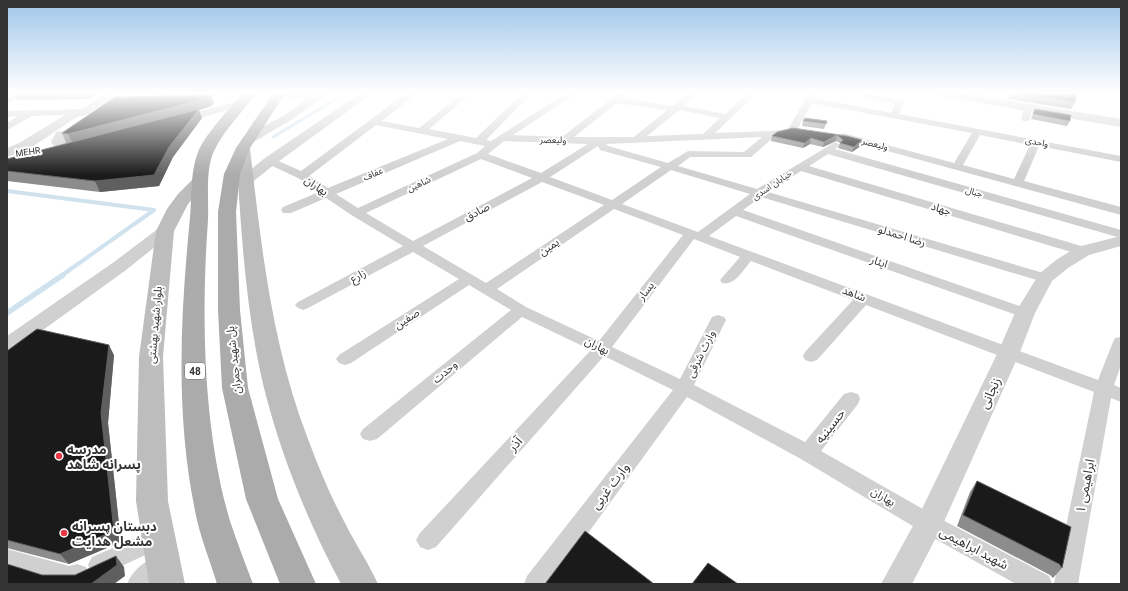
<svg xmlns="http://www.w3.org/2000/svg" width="1128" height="591" font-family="Roboto,'Noto Sans Arabic',sans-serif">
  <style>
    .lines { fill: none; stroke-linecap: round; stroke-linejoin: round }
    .stream-far2 { stroke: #cfe2ee; stroke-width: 3 }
    .stream-far1 { stroke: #cfe2ee; stroke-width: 4 }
    .stream { stroke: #cfe2ee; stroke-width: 5.5 }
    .minor { fill: #d0d0d0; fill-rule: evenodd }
    .tertiary { fill: #d0d0d0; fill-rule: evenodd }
    .secondary { fill: #bdbdbd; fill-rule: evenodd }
    .primary { fill: #ababab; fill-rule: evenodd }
    .wall { fill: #8c8c8c }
    .shaded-wall { fill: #5f5f5f }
    .building { fill: #1a1a1a; stroke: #5f5f5f }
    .poi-dot { fill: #e63946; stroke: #fff; stroke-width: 1.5 }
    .labels { text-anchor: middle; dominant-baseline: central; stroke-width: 4; stroke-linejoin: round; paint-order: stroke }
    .far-street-label { font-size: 9px; fill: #333; stroke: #fff }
    .shield { fill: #fff; stroke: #707070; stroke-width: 1 }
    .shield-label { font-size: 10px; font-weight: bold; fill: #333 }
    .street-label { font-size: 11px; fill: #333; stroke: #fff }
    .near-street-label { font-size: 13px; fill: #333; stroke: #fff }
    .near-poi-label { font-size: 13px; font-weight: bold; fill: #333; stroke: #fff; text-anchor: start }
  </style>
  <rect width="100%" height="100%" fill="#fff"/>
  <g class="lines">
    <path class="stream-far2" d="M273,137L348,92"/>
    <path class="stream-far1" d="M7,191L154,210
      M61,276L154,210"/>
    <path class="stream" d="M7,313L63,275"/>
    <path class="minor" d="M17,92H27L7,104V97Z
      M408,92H418L382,121L419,128L464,92H473L429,129L476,138L524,92H533L486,140L491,141L568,92H578L513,135L562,137L620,92H630L623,98L672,106L690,92H699L684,106L725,114L749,92H758L715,133L772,131L788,129L810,92H818L815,98L891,113L895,104L865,98L862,92H870L871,94L903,101L904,103L899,114L1121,156V162L1039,146L1024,181L1121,207V215L840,138L838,136L843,133L954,163L972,133L812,103L798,128L801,130L799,132L775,136L751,157H690L678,166L757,189L835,142L840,145L835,149L1121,230V238L828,154L809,166L1088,248L1090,251L1088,254H1078L801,171L768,192L1050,275L1052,278L1050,281L1045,282L1040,281L761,197L743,210L1031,310L1033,313L1031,316L1025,318L736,216L709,236L1098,380L1113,342L1115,338L1121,337V365L1114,385L1121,388V402L1111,398L1078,584H1054L1094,392L866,305L817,360L811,362L805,360L803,356L805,352L853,300L751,261C743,270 735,286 722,283L720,280L740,257L694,239L612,347L680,379L712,317L718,315L724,317L726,320L694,385L805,442L844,394L851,392L858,394L860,399L858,404L821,451L937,517L1049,576L1052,584H1016L921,531L801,459L687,397L551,584H524L527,576L673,390L604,356L436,547L428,550L420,547L416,540L420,533L591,350L522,317L377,439L370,441L363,439L360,434L363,429L511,310L469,285L351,363L345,365L339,363L336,359L339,355L459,279L413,252L308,308L303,310L298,308L295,305L298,302L403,246L353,216L326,198L291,213H283L281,210L283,207L319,192L298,178L266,163L265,161L270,158L274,159L301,171ZM617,103L667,110L634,137H574ZM679,110L720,118L703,134L647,136ZM376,125L448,139L328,188L309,176ZM980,135L1030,145L1014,179L963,165ZM762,137L744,152L688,151L668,163L608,146L606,144ZM460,141L485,146L477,153L358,208L336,194ZM504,141L588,144L541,173L488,154ZM598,146L600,150L661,167L612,200L550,177ZM481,159L532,178L413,241L366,213ZM671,170L750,194L698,232L622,204ZM542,182L604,205L486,283L423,246ZM614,209L683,235L599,341L526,307L497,289Z
      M977,92H985L983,102L980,103L976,100Z
      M1029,104L1033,107L1029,121H1023L1021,119L1025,107Z
      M84,109L87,110L88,112L87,114L32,116L7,130V123L18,116L7,117V111Z
      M159,528L167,531L170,538L167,545L100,576L92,573L88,565L92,557Z
      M7,549L69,566L77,564L86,567L89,575L86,583L83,584H51L7,571Z"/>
    <path class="tertiary" d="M107,92H119L88,114L75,118L29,149L7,157V148L19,143L67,114L80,110Z
      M280,92H331L291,120L252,143H244L242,140L244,137L283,116L309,98C300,99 287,100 280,92Z
      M362,92H374L275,164L250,184L245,185L240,184L238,181L240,178L265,158Z
      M928,92H954L1121,119V127L933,95Z
      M241,100L245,101L247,103L245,105L176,125L172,123L170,121L172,119Z
      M60,131L64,132L66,135L64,140L79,143L80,146L79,149L74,150L54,146L51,142L56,132Z
      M165,226L171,228L173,231L171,234L126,270L14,351L7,353V336L114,262L159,228Z
      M1121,236V246L1089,255L1068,268L1052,281L1035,313L1020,352L943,524L912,584H881L919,515L998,352L1015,313L1039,274L1056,260L1077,247Z
      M164,553L175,557L179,567L175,577L166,584H127C133,568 148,559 164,553Z"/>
    <path class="secondary" d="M243,144L248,145L250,148C261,246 272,346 308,439C319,469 331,497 346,525C356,545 369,564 378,584H341C308,522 281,456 264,388C245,309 241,228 236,148L238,145Z
      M200,176L206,178L208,181L188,204L174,231L163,357L168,501L185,584H149L136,501L139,357L156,231L167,209L178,194L194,178Z"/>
    <path class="primary" d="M244,92H257C243,112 225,128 214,151C205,170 209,199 208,220C201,316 203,429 230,521C237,542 245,563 253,584H217C211,563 202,542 197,520C175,421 180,319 190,218C192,196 190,173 198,152C206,133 230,108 244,92Z
      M274,92H286L250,148L240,174L236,212L240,310L248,388L278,499L316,584H280L246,499L222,388L218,310V212L224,174L236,148Z"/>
  </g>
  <path class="wall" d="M16,92H98L89,99L17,100L13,93Z
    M1011,92L1075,102L1071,109L1008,99Z
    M214,103L211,106L199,110L202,118L173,157L159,186L100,192L7,181V159L69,143H66L62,133Z
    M1035,109L1070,121L1067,126L1031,119Z
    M803,121H827L824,129L802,126Z
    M777,132L847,136L862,140L861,146L852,152L838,148L840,143L836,141L823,147L810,144L803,148L771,141L772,136Z
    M7,351L114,355L108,423L121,542L69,564L7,548Z
    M977,481L1062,568L1053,578L1050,575L957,526L970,492Z"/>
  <path class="shaded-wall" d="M86,92H98L89,99Z
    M211,95L214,103L211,106L199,110L202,118L173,157L159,186L100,192L95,181L73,144L68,134Z
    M837,135L836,141L823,147L824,142Z
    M811,138L810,144L803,148L805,143Z
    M862,140L861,146L852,152L854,147Z
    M109,345L114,355L108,423L121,542L69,564L60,554L101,413Z
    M116,556L124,567L125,576L114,584H91Z"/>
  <path class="building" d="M16,92H78L13,93Z
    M1011,92H1077L1075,102Z
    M211,95L208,98L68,134L62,133L115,97Z
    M199,109L169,147L154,175L95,181L7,171V159Z
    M1035,109L1071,115L1070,121L1033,114Z
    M805,118L827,121L826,124L803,121Z
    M793,128L847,136L862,140L854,147L840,143L843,140L837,135L824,142L811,138L805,143L772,136L777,132Z
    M37,329L109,345L101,413L114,531L60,554L7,540V351Z
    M977,481L1071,527L1062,568L1059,564L963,515Z
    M585,531L654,584H545Z
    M116,556L117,565L91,584H7V564L42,575H75Z
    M708,563L738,584H692Z"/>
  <linearGradient id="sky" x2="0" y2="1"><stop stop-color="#9ec6ea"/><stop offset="0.53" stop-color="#fff"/><stop offset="1" stop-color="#fff" stop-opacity="0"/></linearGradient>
  <rect width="1128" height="175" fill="url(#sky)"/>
  <g class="poi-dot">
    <circle cx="59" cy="456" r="4"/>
    <circle cx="64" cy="533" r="4"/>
  </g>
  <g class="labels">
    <g class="far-street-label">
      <text transform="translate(553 140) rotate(1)">ولیعصر</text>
      <text transform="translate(1037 142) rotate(11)">واحدی</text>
      <text transform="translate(875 144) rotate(15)">ولیعصر</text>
      <text transform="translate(28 152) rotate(-8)">MEHR</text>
      <text transform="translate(373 174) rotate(-23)">عفاف</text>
      <text transform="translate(419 184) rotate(-25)">شاهین</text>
      <text transform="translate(772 185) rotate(-34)">خیابان اسدی</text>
      <text transform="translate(974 192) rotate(16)">جبال</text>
    </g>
    <rect class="shield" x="185" y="363" width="20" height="16" rx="3"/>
    <g class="shield-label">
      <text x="195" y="371">48</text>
    </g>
    <g class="street-label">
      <text transform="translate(316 186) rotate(34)">بهاران</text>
      <text transform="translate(941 209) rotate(17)">جهاد</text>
      <text transform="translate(477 212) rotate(-28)">صادق</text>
      <text transform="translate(902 236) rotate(17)">رضا احمدلو</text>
      <text transform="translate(549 247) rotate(-34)">یمین</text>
      <text transform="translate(879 262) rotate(19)">ایثار</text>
      <text transform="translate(358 276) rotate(-29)">زارع</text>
      <text transform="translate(646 291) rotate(-52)">یسار</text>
      <text transform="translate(854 294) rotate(21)">شاهد</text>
      <text transform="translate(407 319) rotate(-33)">صفین</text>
      <text transform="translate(155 325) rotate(-85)">بلوار شهید بهشتی</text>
      <text transform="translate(597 346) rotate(26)">بهاران</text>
      <text transform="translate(701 354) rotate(-64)">وارث شرقی</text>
      <text transform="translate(234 360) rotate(-96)">پل شهید چمران</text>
      <text transform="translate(445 372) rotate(-40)">وحدت</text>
      <text transform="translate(883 497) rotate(30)">بهاران</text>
    </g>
    <g class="near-street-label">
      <text transform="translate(990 393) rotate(-65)">زنجانی</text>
      <text transform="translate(830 426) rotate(-52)">حسینیه</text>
      <text transform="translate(515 444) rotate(-48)">آذر</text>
      <text transform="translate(610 486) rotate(-53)">وارث غربی</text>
      <text transform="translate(1085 486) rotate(-79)">ابراهیمی ۱</text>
      <text transform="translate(974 548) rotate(28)">شهید ابراهیمی</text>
    </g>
    <g class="near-poi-label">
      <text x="67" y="449">مدرسه<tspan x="67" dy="15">پسرانه شاهد</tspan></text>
      <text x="72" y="526">دبستان پسرانه<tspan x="72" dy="15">مشعل هدایت</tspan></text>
    </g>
  </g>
  <rect width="1128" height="591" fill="none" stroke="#333333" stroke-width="16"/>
</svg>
